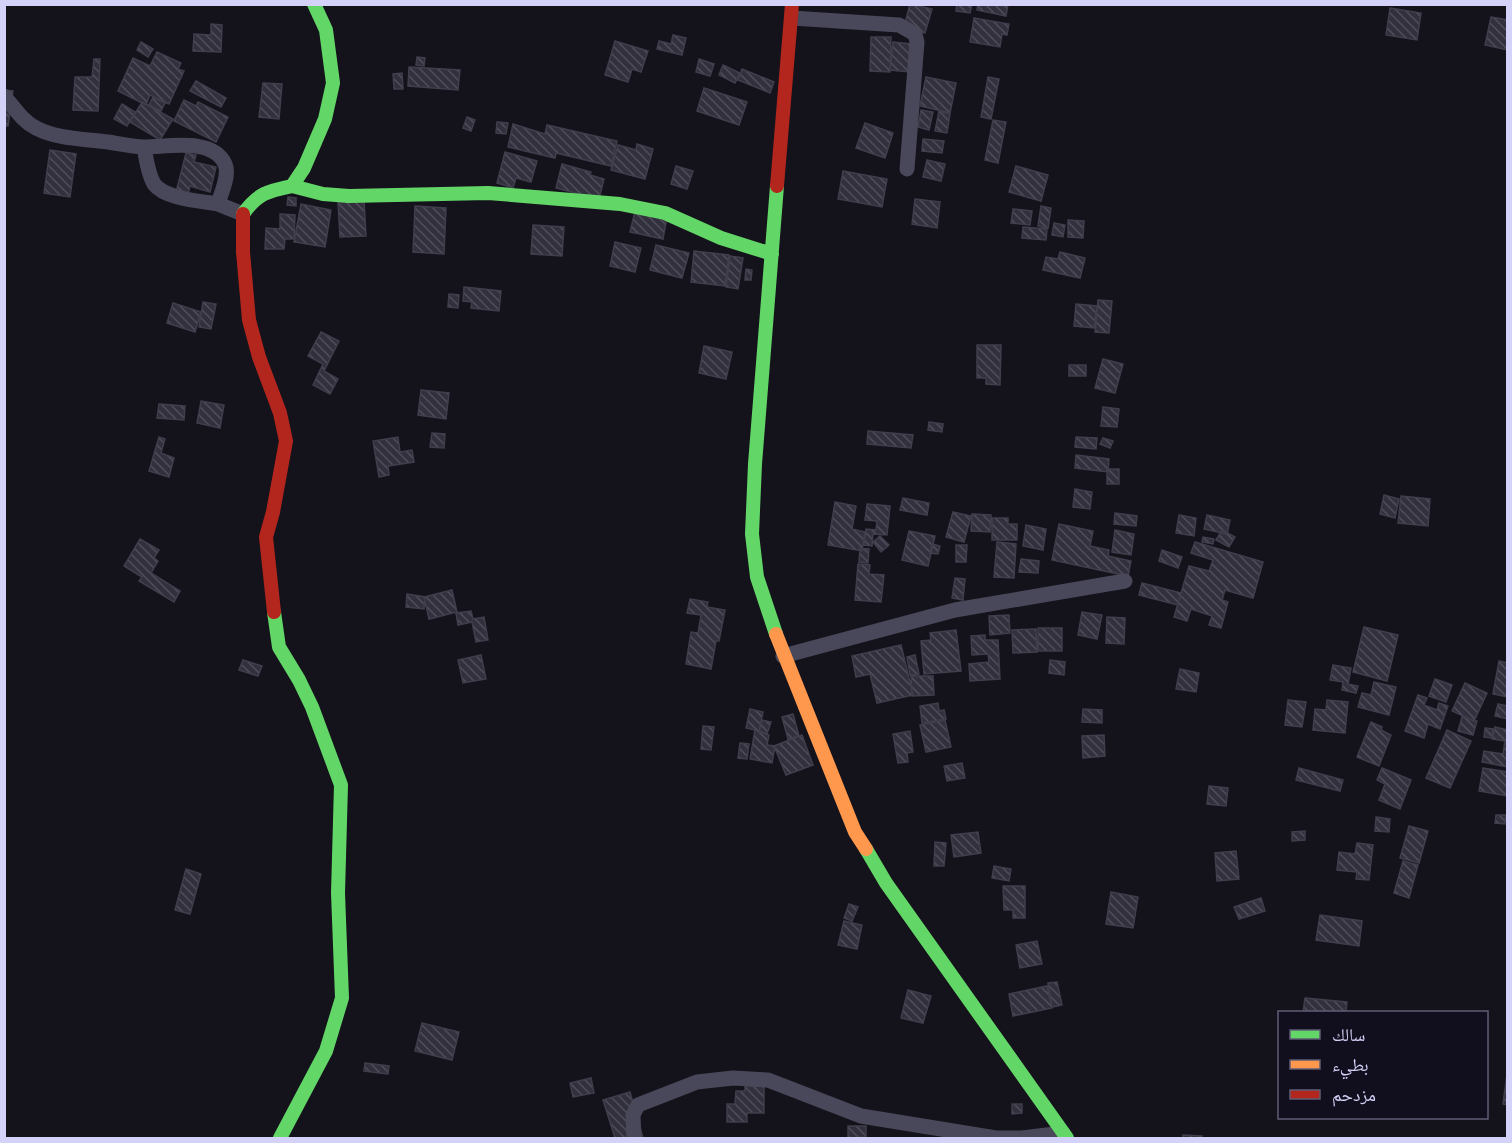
<svg xmlns="http://www.w3.org/2000/svg" width="1512" height="1143" font-family="'DM Sans','Noto Naskh Arabic',sans-serif">
  <style>
    .building { fill: url(#building-back-hatch); stroke: #403e4d; stroke-width: 1.5 }
    .lines { fill: none; stroke-linecap: round; stroke-linejoin: round }
    .street { stroke: #49485a; stroke-width: 15 }
    .fast { stroke: #63d668; stroke-width: 14 }
    .slow { stroke: #ff974d; stroke-width: 14 }
    .jam { stroke: #b3261e; stroke-width: 14 }
  </style>
  <defs>
    <pattern id="building-back-hatch" width="6" height="6" patternUnits="userSpaceOnUse" patternTransform="scale(1.5)"><rect width="6" height="6" fill="#32303d"/><path d="M-1 5l2 2M0 0l6 6M5-1l2 2" fill="none" stroke="#4f4d5a"/></pattern>
  </defs>
  <rect width="100%" height="100%" fill="#14121a"/>
  <path class="building" d="M910,4L932,9L925,33L904,27Z
    M957,4H972L970,13L956,11Z
    M978,4H1008L1006,16L977,10Z
    M1390,8L1421,13L1417,40L1386,35Z
    M1491,17L1508,20V50L1485,45Z
    M974,18L1009,24L1007,35L1002,34L1000,47L970,42Z
    M211,24L222,25L221,52L193,51L194,34L211,35Z
    M673,35L686,38L682,55L657,49L659,41L671,44Z
    M871,37H891L890,72L870,71Z
    M615,41L648,51L641,72L632,69L628,82L605,75Z
    M141,42L153,49L148,57L137,50Z
    M893,42L912,44L910,72L890,70Z
    M157,52L181,63L178,69L184,71L169,104L150,95L146,105L118,91L133,58L150,66Z
    M417,57L425,58L424,66L416,65Z
    M94,59H100L98,111L73,110L75,77H92Z
    M699,59L714,64L710,76L696,72Z
    M723,65L740,73L735,83L719,75Z
    M409,67L460,70L458,90L408,86Z
    M742,69L774,82L770,93L738,80Z
    M402,73L403,89H394L393,74Z
    M926,77L956,83L950,113L920,106Z
    M988,77L999,79L991,119L981,117Z
    M196,81L226,98L221,107L190,91Z
    M263,83L282,84L279,119L259,117Z
    M704,88L747,102L739,125L697,111Z
    M4,90L13,91L8,126H4Z
    M153,97L165,103L161,111L149,105Z
    M184,100L196,106L198,102L228,117L216,142L174,121Z
    M142,102L173,119L160,140L130,122Z
    M122,104L135,112L127,126L114,119Z
    M921,110L933,112L929,130L918,127Z
    M939,111L950,114L947,133L935,131Z
    M467,117L475,120L471,131L463,128Z
    M993,120L1006,122L998,163L985,160Z
    M497,122L508,123L506,134L496,133Z
    M865,123L893,133L885,158L856,148Z
    M513,124L545,134L547,125L617,141L611,166L556,153L555,158L508,147Z
    M923,139L944,141L942,153L922,151Z
    M637,144L653,149L645,179L611,170L618,145L636,150Z
    M50,150L76,154L70,197L44,193Z
    M505,152L537,161L531,182L516,178L513,188L497,183Z
    M186,153L196,155L194,162L216,167L210,192L190,186L188,195L176,192Z
    M927,160L945,164L941,181L923,177Z
    M562,164L591,172L590,175L604,179L599,199L556,188Z
    M676,166L693,171L687,189L671,184Z
    M1016,166L1048,175L1041,201L1009,192Z
    M843,171L887,179L882,207L838,199Z
    M288,197L296,198V206L287,205Z
    M915,199L940,202L937,228L912,224Z
    M364,201L366,236L340,237L338,202Z
    M301,204L331,210L325,247L294,242Z
    M415,206L446,208L444,254L413,252Z
    M1041,206L1051,208L1048,228L1038,226Z
    M1013,209L1032,211L1030,225L1011,223Z
    M635,211L667,217L663,239L630,232Z
    M280,214L295,215L294,239H285L284,249H265L266,228L280,229Z
    M1068,220L1084,221L1083,238L1068,237Z
    M1054,223L1065,225L1063,237L1052,235Z
    M533,225L564,227L562,256L531,254Z
    M1023,227L1047,229L1046,240L1022,238Z
    M615,242L641,248L635,272L610,266Z
    M656,245L689,253L682,278L650,270Z
    M694,251L729,255L725,286L691,282Z
    M1060,252L1085,258L1080,278L1043,270L1046,257L1058,259Z
    M730,256L743,258L738,289L726,287Z
    M746,269L752,270L751,280H745Z
    M464,287L501,291L499,311L471,308L472,302L463,301Z
    M449,294L459,295L458,308L448,307Z
    M1098,300L1112,301L1109,333L1095,332Z
    M203,302L216,304L211,329L199,327Z
    M173,303L201,312L195,332L167,323Z
    M1076,304L1097,306L1094,328L1074,326Z
    M321,332L339,341L324,371L338,379L330,394L313,385L323,364L308,356Z
    M977,345H1001L1000,385L986,384V378H977Z
    M704,346L732,352L726,379L699,373Z
    M1103,359L1123,364L1115,393L1095,388Z
    M1069,365H1086V376H1069Z
    M421,390L449,393L446,419L418,415Z
    M201,401L224,405L220,428L197,423Z
    M159,404L185,406L184,420L157,418Z
    M1103,407L1119,409L1117,427L1101,426Z
    M929,422L943,424L942,432L928,430Z
    M868,431L913,435L911,448L867,444Z
    M432,433L445,434L444,448L430,447Z
    M159,437L165,439L161,453L174,458L169,477L149,471Z
    M398,437L400,452L412,450L414,462L388,466L389,475L379,477L373,441Z
    M1076,437L1097,438L1096,449L1075,447Z
    M1103,438L1113,441L1110,448L1100,444Z
    M1076,455L1109,459L1108,472L1075,468Z
    M1107,469H1119V484H1107Z
    M1075,489L1092,492L1090,509L1073,507Z
    M1384,495L1399,499L1395,518L1380,514Z
    M1401,496L1430,499L1428,526L1398,523Z
    M903,498L929,503L927,515L900,510Z
    M835,502L856,506L852,529L865,532L862,551L828,545Z
    M867,504L890,506L887,535L873,534L872,546L864,545L866,529L876,530L877,521L865,520Z
    M953,512L971,516L964,542L946,537Z
    M1115,513L1137,516L1136,526L1114,524Z
    M972,514L991,515L990,532L971,531Z
    M1179,515L1196,518L1194,536L1176,533Z
    M1207,515L1230,520L1227,534L1204,529Z
    M992,518H1008V524H1017V540H992Z
    M1059,524L1093,531L1090,546L1109,550L1108,556L1131,561L1128,576L1052,560Z
    M1026,525L1046,529L1043,550L1023,546Z
    M1115,530L1134,534L1131,555L1112,552Z
    M1222,530L1235,537L1229,547L1216,540Z
    M909,531L935,536L928,566L902,560Z
    M880,536L889,545L881,552L873,542Z
    M1203,537L1214,539L1213,544L1202,542Z
    M140,539L159,550L154,558L158,561L151,573L180,591L174,602L139,581L142,577L124,566Z
    M997,542L1016,544L1014,578L994,577Z
    M1195,542L1263,562L1253,598L1225,590L1222,600L1228,602L1221,628L1209,625L1212,616L1191,609L1187,621L1174,617L1189,566L1209,571L1213,560L1191,553Z
    M932,544L940,546L938,554L930,553Z
    M956,545H967L966,562H956Z
    M860,548L869,549L868,563L859,562Z
    M1162,550L1182,557L1178,568L1159,561Z
    M1021,559L1039,561L1038,573L1019,572Z
    M858,564L870,565L869,574L884,575L881,602L855,600Z
    M955,578L965,579L963,600L952,598Z
    M1142,583L1181,593L1178,605L1139,595Z
    M452,590L457,612L429,619L424,597Z
    M407,594L425,597L424,609L406,607Z
    M690,599L708,602L707,607L725,610L719,641H716L711,669L686,664L691,632L698,633L701,615L687,613Z
    M471,611L473,619L484,617L488,640L476,642L472,622L458,625L456,613Z
    M1082,612L1102,615L1097,639L1078,635Z
    M1009,615L1010,633L990,635L989,616Z
    M1107,617L1125,618L1124,644L1106,643Z
    M1364,627L1398,635L1387,681L1353,672Z
    M1038,628H1062V651H1038Z
    M1036,629L1037,652L1013,653L1012,630Z
    M956,630L961,671L924,674L921,641L931,640L930,633Z
    M985,635V640H998L1000,679L970,681L969,664L989,662L988,654L972,655L971,636Z
    M901,645L913,695L877,703L870,674L856,677L852,656Z
    M481,655L486,679L463,683L458,660Z
    M915,655L919,674L910,675L907,657Z
    M243,660L262,666L258,676L239,670Z
    M1050,660L1065,662L1064,675L1049,673Z
    M1499,661L1508,663V697L1493,694Z
    M1333,665L1351,668L1348,684L1358,686L1356,693L1342,690L1343,682L1330,680Z
    M1180,669L1199,673L1196,692L1176,689Z
    M911,676H933L934,695L912,696Z
    M1435,679L1452,685L1446,702L1429,696Z
    M1374,682L1396,687L1389,715L1358,707L1362,693L1371,695Z
    M1465,683L1487,693L1474,721L1452,711Z
    M1418,695L1427,698L1424,705L1437,710L1439,703L1448,706L1440,729L1428,724L1424,738L1405,731Z
    M1288,700L1306,702L1302,727L1285,725Z
    M1327,700L1348,702L1345,733L1313,730L1315,709L1326,710Z
    M938,703L939,711L944,710L946,719L922,723L920,706Z
    M1498,704L1508,706V719L1495,716Z
    M750,709L763,712L759,732L769,735L767,745L775,746L772,763L750,759L755,730L746,728Z
    M1083,709L1102,710V723L1082,722Z
    M793,714L799,736L788,739L782,717Z
    M1462,717L1477,721L1473,735L1458,731Z
    M762,720L771,722L767,734L759,731Z
    M945,720L951,747L926,752L920,725Z
    M1371,722L1382,727L1381,730L1391,735L1379,766L1357,757Z
    M703,726L714,727L711,750L701,749Z
    M1495,727L1508,730V767L1482,762L1484,751L1503,754L1505,741L1492,739Z
    M1485,728L1493,729L1492,738L1484,737Z
    M1447,730L1471,741L1450,788L1426,778Z
    M910,731L913,752L907,753L908,762L898,763L893,734Z
    M802,735L813,765L786,775L774,746Z
    M1104,735L1105,756L1083,758L1082,736Z
    M740,743L749,744L747,759L738,758Z
    M962,763L965,778L947,781L944,766Z
    M1299,768L1343,780L1340,791L1296,780Z
    M1382,768L1411,780L1400,809L1379,800L1385,784L1377,780Z
    M1483,768L1508,772V796L1479,791Z
    M1209,786L1228,788L1226,806L1207,804Z
    M1496,815H1506L1505,824L1495,823Z
    M1376,817L1390,819L1389,832L1375,831Z
    M1409,826L1428,831L1419,863L1400,858Z
    M1305,831V840L1292,841V832Z
    M978,832L981,853L954,857L951,835Z
    M935,842L946,843L944,866H934Z
    M1357,843L1373,845L1369,880L1356,879L1357,872L1337,870L1339,852L1355,854Z
    M1236,851L1239,879L1217,881L1215,853Z
    M1403,861L1418,865L1409,898L1394,893Z
    M994,866L1011,869L1009,881L992,878Z
    M186,869L201,874L190,914L175,910Z
    M1003,886H1025V918H1013V910H1004Z
    M1111,892L1138,897L1133,928L1106,924Z
    M1261,898L1265,911L1239,919L1234,907Z
    M849,904L858,907L852,921L844,918Z
    M1320,915L1362,921L1359,946L1316,940Z
    M844,921L862,925L857,949L838,945Z
    M1037,941L1042,964L1020,968L1016,945Z
    M1057,982L1062,1005L1052,1007L1048,983Z
    M1047,986L1052,1008L1013,1016L1009,994Z
    M908,990L931,996L923,1023L901,1018Z
    M1305,998L1347,1002L1346,1012H1303Z
    M422,1023L459,1032L452,1060L415,1051Z
    M365,1063L389,1066L388,1074L364,1071Z
    M1507,1074H1508V1105L1503,1104Z
    M591,1078L594,1093L573,1097L570,1083Z
    M745,1086H764V1113H747V1122H727V1104H735L736,1091H745Z
    M630,1092L643,1138H615L603,1100Z
    M1012,1104H1022V1113L1012,1114Z
    M848,1126H866V1137L848,1138Z
    M1183,1135L1202,1136V1138H1183Z"/>
  <g class="lines">
    <path class="street" d="M792,18L899,25L915,34L917,42L907,169
      M4,96C14,107 22,121 36,128C57,139 85,139 108,142C120,144 133,147 145,147C167,147 213,137 225,164C230,175 221,193 218,204L243,214
      M144,147C146,158 148,174 154,184C165,199 201,201 218,204
      M783,656L955,610L1125,581
      M634,1138L633,1115L638,1105L697,1082L733,1078L768,1080L861,1116L996,1138H1022L1063,1133"/>
    <path class="fast" d="M292,186L323,194L349,196L488,193L620,204L665,213L721,238L772,254
      M243,214C258,193 268,191 292,186L304,168L325,119L333,83L326,30L314,4
      M274,612L279,647L299,680L312,707L341,785L338,893L342,998L326,1051L280,1138
      M776,634L757,577L752,534L755,464L777,186
      M866,849L886,883L1067,1138"/>
    <path class="slow" d="M776,634L855,832L866,849"/>
    <path class="jam" d="M777,186L792,4
      M243,214V252L249,320L259,357L280,413L286,441L273,512L266,537L274,612"/>
  </g>
  <rect width="1512" height="1143" fill="none" stroke="#d5d2f9" stroke-width="12"/>
  <rect x="1278" y="1011" width="210" height="108" fill="#110f1e" stroke="#5f5d76" stroke-width="1.5"/>
  <rect x="1290" y="1030" width="30" height="9" fill="#63d668" stroke="#5f5d76" stroke-width="1.5"/>
  <text x="1332" y="1041" font-size="18" fill="#d5d2f9">سالك</text>
  <rect x="1290" y="1060" width="30" height="9" fill="#ff974d" stroke="#5f5d76" stroke-width="1.5"/>
  <text x="1332" y="1071" font-size="18" fill="#d5d2f9">بطيء</text>
  <rect x="1290" y="1090" width="30" height="9" fill="#b3261e" stroke="#5f5d76" stroke-width="1.5"/>
  <text x="1332" y="1101" font-size="18" fill="#d5d2f9">مزدحم</text>
</svg>
